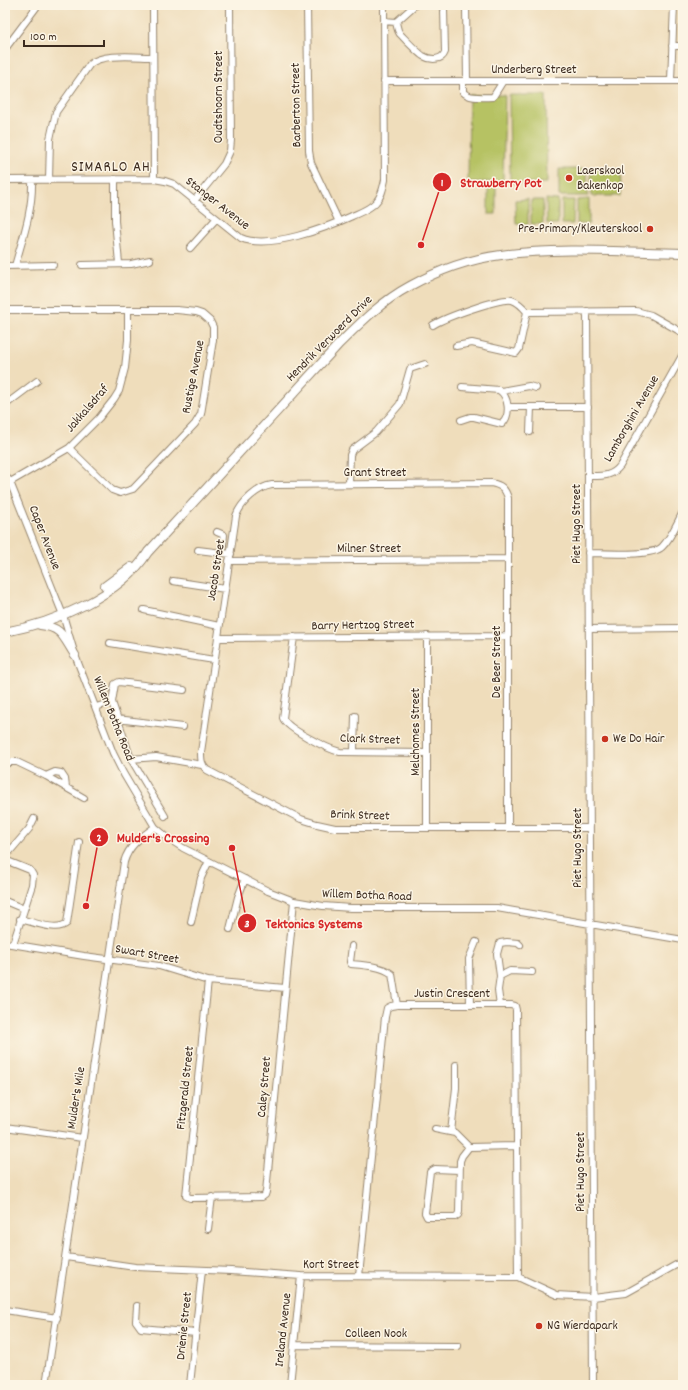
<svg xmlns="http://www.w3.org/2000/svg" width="688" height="1390" font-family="Dekko,sans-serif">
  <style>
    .green { fill: #b6c264; stroke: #787641 }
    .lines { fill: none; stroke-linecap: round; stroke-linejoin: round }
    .minor-casing { stroke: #95846c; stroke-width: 8 }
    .major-casing { stroke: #95846c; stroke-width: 10 }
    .minor { stroke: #fff; stroke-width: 6 }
    .major { stroke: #fff; stroke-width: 8 }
    .poi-dot { fill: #c8321e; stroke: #fcf5e5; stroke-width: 1.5 }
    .labels { text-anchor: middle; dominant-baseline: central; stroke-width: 3; stroke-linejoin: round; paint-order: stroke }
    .street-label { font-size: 13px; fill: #3b2a1e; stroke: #fcf5e5 }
    .poi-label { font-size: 13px; fill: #3b2a1e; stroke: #fcf5e5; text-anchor: start }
    .quarter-label { font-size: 15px; letter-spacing: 1px; fill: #3b2a1e; stroke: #fcf5e5 }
    .leader { fill: none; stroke: #d62828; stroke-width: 1.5 }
    .callout-dot { fill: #d62828; stroke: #fcf5e5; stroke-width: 1.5 }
    .mark-label { font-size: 12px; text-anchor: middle; font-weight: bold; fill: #fff }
    .callout-label { font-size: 14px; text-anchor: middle; font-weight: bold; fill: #d62828; stroke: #fcf5e5; stroke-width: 3; stroke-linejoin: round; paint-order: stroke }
  </style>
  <rect width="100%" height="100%" fill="#fcf5e5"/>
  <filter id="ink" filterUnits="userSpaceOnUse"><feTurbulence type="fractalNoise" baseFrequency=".025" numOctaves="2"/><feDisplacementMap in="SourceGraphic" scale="8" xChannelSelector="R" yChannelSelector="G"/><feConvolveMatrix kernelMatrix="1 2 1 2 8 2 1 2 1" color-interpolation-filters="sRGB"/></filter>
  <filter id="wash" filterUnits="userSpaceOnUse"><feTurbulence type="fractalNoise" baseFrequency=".012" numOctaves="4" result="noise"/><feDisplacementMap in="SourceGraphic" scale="16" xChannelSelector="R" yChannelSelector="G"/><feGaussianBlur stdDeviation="0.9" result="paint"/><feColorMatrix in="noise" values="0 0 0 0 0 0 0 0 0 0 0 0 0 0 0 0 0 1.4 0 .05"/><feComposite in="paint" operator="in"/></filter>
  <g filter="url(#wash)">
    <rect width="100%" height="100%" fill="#efddbb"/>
    <path class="green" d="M469,95H505L503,182H468Z
      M509,95H546L547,183H510Z
      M559,169H587L588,196H559Z
      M591,169L621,170L620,196H591Z
      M488,186L496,187V214H488Z
      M528,199V225L516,224L515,200Z
      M546,199L558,200V224H547Z
      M589,199V224H577V200Z
      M531,200H543V224H531Z
      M562,200H574L573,224H562Z"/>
  </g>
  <g filter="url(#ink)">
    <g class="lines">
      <g class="minor-casing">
        <path id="minor" d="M153,5L154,179
          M307,5L309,151L311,163L339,222
          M466,5L467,81
          M384,21L396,22L415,5
          M396,22C397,26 397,30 400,34C405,39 417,52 423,56C430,60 442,61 445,52L444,9L440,5
          M672,46H683
          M5,49L38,5
          M671,80L674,5
          M384,81H683
          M463,81V92C470,99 483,97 493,97L503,81
          M115,179V221L119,263
          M5,180L154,179L165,181L174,184L241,238C269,250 326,228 352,216C361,212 370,209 376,202C382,196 383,188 385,180L384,5
          M49,180L50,139L56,112L90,64C103,53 136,57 153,57
          M194,201L224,164L230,151L231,140L230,5
          M190,248L216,219
          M82,265L131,264L150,260
          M5,266L53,265
          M15,266C23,237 33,210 32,180
          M5,310H177L196,312L202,314L210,321L213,327V340L201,414L195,424L133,489L120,493L112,490L69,448
          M587,311L593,1385
          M433,325C446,317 499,298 512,300C518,302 523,307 527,312
          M456,346L472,343L516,353L519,349L527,312L636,311L651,315L683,333
          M501,391L529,386L536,388
          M5,405L37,381
          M509,407H588
          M461,420L470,417H474L502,424C511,415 509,397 499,390L462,387
          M530,432L531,407
          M5,475L10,482L63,615L75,655L113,753L123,773L155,827L169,839L183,848L268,891L294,901L323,906L351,908H497L683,940
          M588,476C601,476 612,477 620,466L683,354
          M349,484L350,455L352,450L376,432L400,404L410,369L425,364
          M5,485L69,448L99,418L114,399L119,391L125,368L128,340V310
          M217,532L224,535L222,553
          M198,550L231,554
          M588,553C604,553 652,557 662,547C671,538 677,523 683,512
          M229,561L508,559
          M173,581L225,589
          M144,610L219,626
          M589,629L683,628
          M427,636V828
          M294,637L283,718C287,729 328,749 340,752L427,753
          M218,638L508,636
          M110,643L214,660
          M96,707L112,702
          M117,719L183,727
          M354,751L355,716
          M131,759L156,757L202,765
          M5,764L11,762H17L46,776L84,798
          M46,776L55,772L61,773L65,779L66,787
          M165,816L131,759L112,702L115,684L119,682L184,690
          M508,827V498C505,488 501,485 491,483L272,485C258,487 241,502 236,516L201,752C201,759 201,765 207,770L301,819L317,824L335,828H589
          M5,857L29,829L34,819
          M5,860L30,870L33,875L32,885L13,944
          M5,901L24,909
          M20,919C33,922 57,932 67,923L79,842
          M191,922L201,878L209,861
          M230,929L238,897L245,879
          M5,943L84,956L159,966L208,981L285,988
          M352,946L350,962L351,964C363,965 382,966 392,974L397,1005
          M500,976L497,954L500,943L507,942L518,943L520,945
          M208,981L186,1196L190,1198L262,1197L265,1195L266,1192L294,901
          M470,1005L469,959L476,942
          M500,1005L498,990L500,976L510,971L532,972
          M5,1127L82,1138
          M435,1129L455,1133L469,1147
          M451,1132L456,1088V1065
          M469,1147L516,1146
          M459,1170L435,1169L430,1172L425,1213L427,1217H455L458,1215L459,1212L460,1161L462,1156L469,1147
          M208,1229L212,1197
          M66,1257L135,1267L231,1271L301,1276L518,1277L557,1295L593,1297L626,1293L683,1261
          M359,1276L385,1017L387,1008L391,1006L397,1005H511L515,1006L516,1010L518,1277
          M137,1306L136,1321L141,1328L196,1333
          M5,1310L57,1318
          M294,1345L458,1346
          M46,1385L124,862C129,845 141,837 155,827
          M190,1385L202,1270
          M290,1385L301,1276"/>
      </g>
      <g class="major-casing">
        <path id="major" d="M105,586L131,567
          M40,625C63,627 64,639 75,655
          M5,632C53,623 121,596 148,552L338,345C360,323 382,301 410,286C437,271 470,259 501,255C561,247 623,252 683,253"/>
      </g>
      <use href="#minor" class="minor"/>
      <use href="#major" class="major"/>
    </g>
  </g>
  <g class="poi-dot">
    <circle cx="569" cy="178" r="4"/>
    <circle cx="650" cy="229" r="4"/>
    <circle cx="605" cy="739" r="4"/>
    <circle cx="539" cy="1326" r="4"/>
  </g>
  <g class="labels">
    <g class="street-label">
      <text x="534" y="70">Underberg Street</text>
      <text transform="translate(219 97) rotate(-90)">Oudtshoorn Street</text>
      <text transform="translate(297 105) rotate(-91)">Barberton Street</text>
      <text transform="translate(217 204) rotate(38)">Stanger Avenue</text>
      <text transform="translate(330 339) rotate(-45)">Hendrik Verwoerd Drive</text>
      <text transform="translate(194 377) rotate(-79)">Rustige Avenue</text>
      <text transform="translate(88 409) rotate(-49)">Jakkalsdraf</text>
      <text transform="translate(632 419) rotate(-60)">Lamborghini Avenue</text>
      <text x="375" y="473">Grant Street</text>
      <text transform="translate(577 524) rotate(-90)">Piet Hugo Street</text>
      <text transform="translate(44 538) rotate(69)">Caper Avenue</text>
      <text x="369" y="549">Milner Street</text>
      <text transform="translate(217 570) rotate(-81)">Jacob Street</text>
      <text transform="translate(363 626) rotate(-1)">Barry Hertzog Street</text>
      <text transform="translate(497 662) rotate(-90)">De Beer Street</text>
      <text transform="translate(113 719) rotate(68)">Willem Botha Road</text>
      <text transform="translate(416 732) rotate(-90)">Melchomes Street</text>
      <text transform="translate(370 740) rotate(2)">Clark Street</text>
      <text transform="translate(360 816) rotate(2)">Brink Street</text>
      <text transform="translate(578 848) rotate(-90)">Piet Hugo Street</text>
      <text transform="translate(367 896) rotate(2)">Willem Botha Road</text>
      <text transform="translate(147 955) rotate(10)">Swart Street</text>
      <text x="452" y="994">Justin Crescent</text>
      <text transform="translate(265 1087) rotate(-85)">Caley Street</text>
      <text transform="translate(186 1088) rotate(-84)">Fitzgerald Street</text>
      <text transform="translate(77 1098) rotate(-81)">Mulder's Mile</text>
      <text transform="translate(581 1172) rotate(-90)">Piet Hugo Street</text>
      <text x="331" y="1265">Kort Street</text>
      <text transform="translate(185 1326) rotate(-84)">Drienie Street</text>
      <text transform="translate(284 1330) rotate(-84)">Ireland Avenue</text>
      <text x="376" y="1334">Colleen Nook</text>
    </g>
    <g class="poi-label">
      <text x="577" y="171">Laerskool<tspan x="577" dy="15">Bakenkop</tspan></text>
      <text x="642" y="229" text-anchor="end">Pre-Primary/Kleuterskool</text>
      <text x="613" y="739">We Do Hair</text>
      <text x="547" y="1326">NG Wierdapark</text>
    </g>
    <g class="quarter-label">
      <text x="111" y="168">SIMARLO AH</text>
    </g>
  </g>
  <path class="leader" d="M421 245L442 182M86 906L99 837M232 848L247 923"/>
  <g class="callout-dot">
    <circle cx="421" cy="245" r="4"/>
    <circle cx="86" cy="906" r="4"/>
    <circle cx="232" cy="848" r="4"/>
    <circle cx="442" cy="182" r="10"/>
    <circle cx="99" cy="837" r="10"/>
    <circle cx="247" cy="923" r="10"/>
  </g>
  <g class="mark-label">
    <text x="442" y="186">1</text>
    <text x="99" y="841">2</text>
    <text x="247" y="927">3</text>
  </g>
  <g class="callout-label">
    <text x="501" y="187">Strawberry Pot</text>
    <text x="163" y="842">Mulder's Crossing</text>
    <text x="314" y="928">Tektonics Systems</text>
  </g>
  <rect width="688" height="1390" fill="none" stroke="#fcf5e5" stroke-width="20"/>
  <path d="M24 40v6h80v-6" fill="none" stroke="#3b2a1e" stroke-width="2"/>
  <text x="30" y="40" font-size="12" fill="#3b2a1e" stroke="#fcf5e5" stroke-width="3" paint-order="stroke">100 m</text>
</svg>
